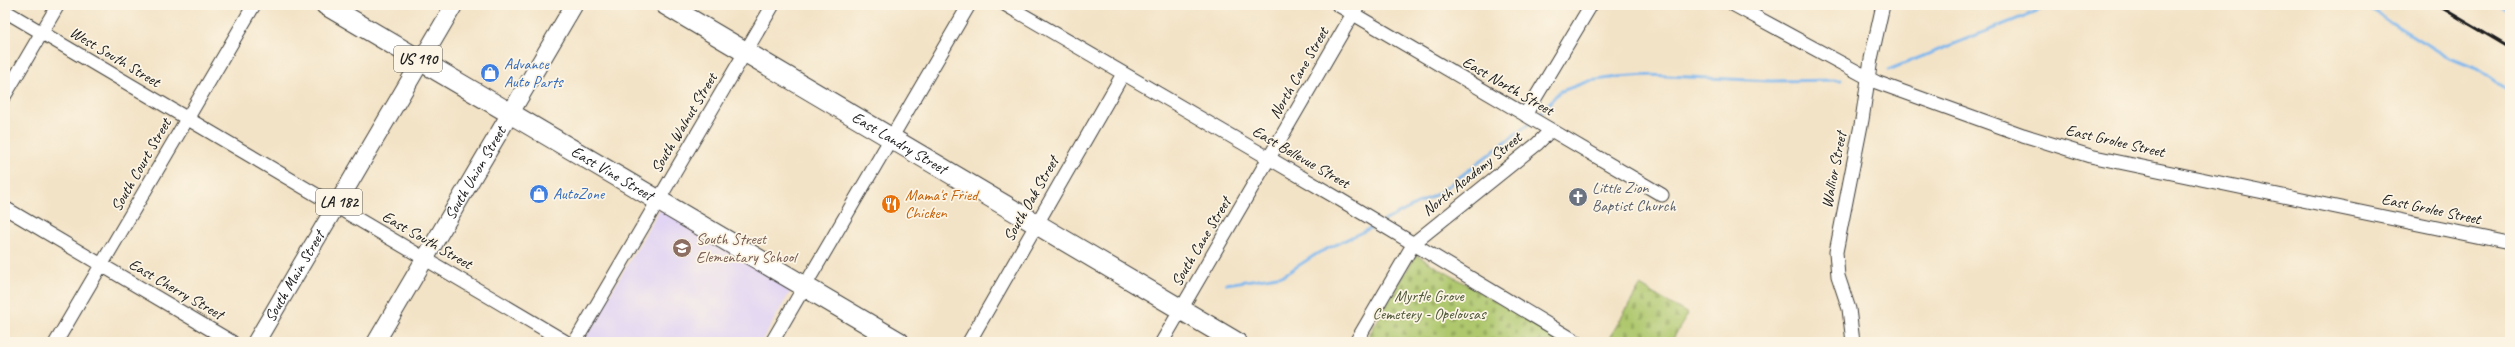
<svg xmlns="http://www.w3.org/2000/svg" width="2515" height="347" font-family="Caveat,sans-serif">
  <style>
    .built { fill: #e1d4f4 }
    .cemetery { fill: url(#cemetery-stones); stroke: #667245 }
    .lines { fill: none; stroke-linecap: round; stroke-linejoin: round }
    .stream { stroke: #7db7ee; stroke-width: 3 }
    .minor-casing { stroke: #3c3a36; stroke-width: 15 }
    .major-casing { stroke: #3c3a36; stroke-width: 19 }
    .highway-casing { stroke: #3c3a36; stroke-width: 22 }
    .minor { stroke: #fff; stroke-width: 13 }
    .major { stroke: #fff; stroke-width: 17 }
    .highway { stroke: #fff; stroke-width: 20 }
    .rail { stroke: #1c1c1c; stroke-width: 3 }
    .labels { text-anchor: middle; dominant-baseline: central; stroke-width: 3.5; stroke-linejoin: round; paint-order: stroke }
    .shield { fill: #fcf5e5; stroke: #5f5d58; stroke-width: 1 }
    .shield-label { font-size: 15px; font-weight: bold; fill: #1c1c1c }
    .street-label { font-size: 16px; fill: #1c1c1c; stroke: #fcf5e5 }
    .shop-label { font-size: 16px; fill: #366cbe; stroke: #fcf5e5; text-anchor: start }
    .worship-label { font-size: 16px; fill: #5b616d; stroke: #fcf5e5; text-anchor: start }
    .food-label { font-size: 16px; fill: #c56008; stroke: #fcf5e5; text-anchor: start }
    .education-label { font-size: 16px; fill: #785e54; stroke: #fcf5e5; text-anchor: start }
    .park-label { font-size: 16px; fill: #4f5839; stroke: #fcf5e5 }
  </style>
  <defs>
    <pattern id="cemetery-stones" width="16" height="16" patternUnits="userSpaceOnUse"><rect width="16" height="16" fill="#afc86e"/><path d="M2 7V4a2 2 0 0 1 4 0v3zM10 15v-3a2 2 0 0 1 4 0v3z" fill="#96ab5f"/></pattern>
  </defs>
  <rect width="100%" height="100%" fill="#fcf5e5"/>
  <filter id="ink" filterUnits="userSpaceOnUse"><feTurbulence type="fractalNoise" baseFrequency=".025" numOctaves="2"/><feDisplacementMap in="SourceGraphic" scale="8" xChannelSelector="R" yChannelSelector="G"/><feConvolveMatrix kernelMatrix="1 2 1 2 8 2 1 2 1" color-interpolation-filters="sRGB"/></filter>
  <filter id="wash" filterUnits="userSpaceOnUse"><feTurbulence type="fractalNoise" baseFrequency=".012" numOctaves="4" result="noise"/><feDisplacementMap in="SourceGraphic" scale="16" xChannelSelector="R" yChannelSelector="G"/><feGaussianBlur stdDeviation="0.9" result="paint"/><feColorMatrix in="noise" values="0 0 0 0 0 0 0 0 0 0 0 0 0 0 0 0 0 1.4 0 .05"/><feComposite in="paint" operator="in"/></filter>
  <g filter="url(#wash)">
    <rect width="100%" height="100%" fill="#f3e3c6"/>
    <path class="built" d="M660,209L793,287L761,342H582Z"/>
    <path class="cemetery" d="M1416,255L1565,342H1365Z
      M1640,286L1688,314L1671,342H1607Z"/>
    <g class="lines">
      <path class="stream" d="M2363,5L2445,56L2477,69L2510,92
        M2499,5L2510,11
        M1888,70L2052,5
        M1537,117L1559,92L1589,81L1618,77L1647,75L1770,81L1841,80
        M1384,221L1439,193L1531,122
        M1226,284L1284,275L1318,253L1375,226"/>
    </g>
  </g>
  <g filter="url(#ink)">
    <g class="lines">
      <g class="minor-casing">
        <path id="minor" d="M1006,5L1339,199L1577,342
          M1338,5L1662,195
          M1734,5L1876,82L2023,135L2090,156L2510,243
          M5,11L566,342
          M5,95L58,5
          M1525,115L1591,5
          M5,208L232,342
          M56,342L254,5
          M575,342L773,5
          M772,342L969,5
          M969,342L1123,74
          M1162,342L1358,5
          M1356,342L1414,243L1537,144L1551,130
          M1853,342L1849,309L1838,276L1836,252L1862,120L1871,59L1883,5"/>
      </g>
      <g class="major-casing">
        <g id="major">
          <path id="s1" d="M256,342L454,5"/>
          <path id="s2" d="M376,342L574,5"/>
        </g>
      </g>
      <g class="highway-casing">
        <g id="highway">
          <path id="s3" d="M326,5L899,342"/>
          <path id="s4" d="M666,5L1236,342"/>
        </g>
      </g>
      <use href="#minor" class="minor"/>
      <use href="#major" class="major"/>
      <use href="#highway" class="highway"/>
      <path class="rail" d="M2437,5L2510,48"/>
    </g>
  </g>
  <defs>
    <g id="shop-disc" transform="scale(1)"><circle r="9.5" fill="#3f7fe0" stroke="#fcf5e5"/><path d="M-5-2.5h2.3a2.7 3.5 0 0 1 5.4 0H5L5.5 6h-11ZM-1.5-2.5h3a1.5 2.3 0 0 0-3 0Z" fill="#fff"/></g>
    <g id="church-disc" transform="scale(1)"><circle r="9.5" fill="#6b7280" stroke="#fcf5e5"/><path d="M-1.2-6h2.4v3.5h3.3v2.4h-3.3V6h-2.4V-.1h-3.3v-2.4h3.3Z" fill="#fff"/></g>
    <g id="restaurant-disc" transform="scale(1)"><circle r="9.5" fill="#e8710a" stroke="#fcf5e5"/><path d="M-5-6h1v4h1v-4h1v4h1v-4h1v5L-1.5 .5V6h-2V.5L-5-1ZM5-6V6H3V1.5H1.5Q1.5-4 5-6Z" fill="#fff"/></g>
    <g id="school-disc" transform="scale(1)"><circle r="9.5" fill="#8d6e63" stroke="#fcf5e5"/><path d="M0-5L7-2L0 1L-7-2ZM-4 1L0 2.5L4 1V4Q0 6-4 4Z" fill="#fff"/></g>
  </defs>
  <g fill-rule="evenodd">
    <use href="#shop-disc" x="490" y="73"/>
    <use href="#shop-disc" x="539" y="194"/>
    <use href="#church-disc" x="1578" y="197"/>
    <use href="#restaurant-disc" x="891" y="204"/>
    <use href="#school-disc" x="682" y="248"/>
  </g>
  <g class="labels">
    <g class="shield">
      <rect x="394" y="46" width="48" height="26" rx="3"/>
      <rect x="316" y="189" width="46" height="26" rx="3"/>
    </g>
    <g class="shield-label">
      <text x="418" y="59">US 190</text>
      <text x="339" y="202">LA 182</text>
    </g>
    <g class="street-label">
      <text transform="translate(115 57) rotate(31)">West South Street</text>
      <text transform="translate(1299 73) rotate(-60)">North Cane Street</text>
      <text transform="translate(1508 86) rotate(30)">East North Street</text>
      <text transform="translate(684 123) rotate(-59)">South Walnut Street</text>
      <text transform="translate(2115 141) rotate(13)">East Grolee Street</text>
      <text stroke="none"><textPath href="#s4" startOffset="271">East Landry Street</textPath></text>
      <text transform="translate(1301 157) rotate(30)">East Bellevue Street</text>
      <text transform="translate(141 165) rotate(-60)">South Court Street</text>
      <text transform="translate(1834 170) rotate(-79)">Wallior Street</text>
      <text stroke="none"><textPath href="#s2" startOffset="196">South Union Street</textPath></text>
      <text stroke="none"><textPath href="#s3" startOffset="332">East Vine Street</textPath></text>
      <text transform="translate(1472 174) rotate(-39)">North Academy Street</text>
      <text transform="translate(1031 199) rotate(-60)">South Oak Street</text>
      <text transform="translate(2431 209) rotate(12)">East Grolee Street</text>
      <text transform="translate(427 240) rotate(30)">East South Street</text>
      <text transform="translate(1201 242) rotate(-59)">South Cane Street</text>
      <text stroke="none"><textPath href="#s1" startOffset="76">South Main Street</textPath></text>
      <text transform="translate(176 289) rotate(30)">East Cherry Street</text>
    </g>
    <g class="shop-label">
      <text x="504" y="64">Advance<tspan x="504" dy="18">Auto Parts</tspan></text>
      <text x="553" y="194">AutoZone</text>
    </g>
    <g class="worship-label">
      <text x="1592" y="188">Little Zion<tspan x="1592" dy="18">Baptist Church</tspan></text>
    </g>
    <g class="food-label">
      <text x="905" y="195">Mama's Fried<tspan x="905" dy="18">Chicken</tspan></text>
    </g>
    <g class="education-label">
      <text x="696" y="239">South Street<tspan x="696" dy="18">Elementary School</tspan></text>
    </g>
    <g class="park-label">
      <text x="1429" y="296">Myrtle Grove<tspan x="1429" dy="18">Cemetery - Opelousas</tspan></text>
    </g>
  </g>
  <rect width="2515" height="347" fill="none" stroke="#fcf5e5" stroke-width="20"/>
</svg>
